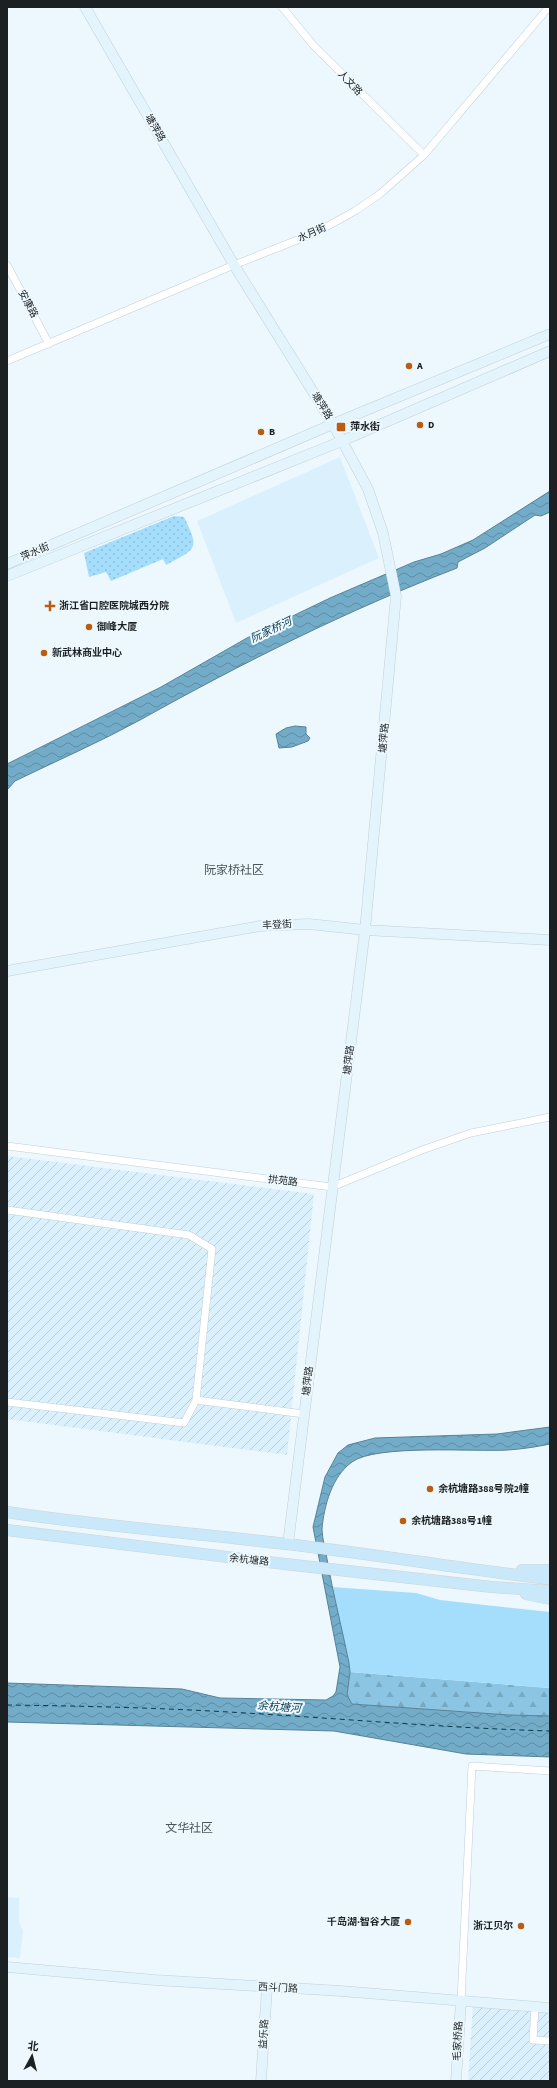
<svg xmlns="http://www.w3.org/2000/svg" width="557" height="2088" font-family="'Source Sans 3','Noto Sans SC',sans-serif">
  <style>
    .built { fill: #daf1fd }
    .industrial { fill: url(#industrial-furrows) }
    .grass { fill: url(#grass-dots) }
    .forest { fill: url(#forest-firs) }
    .park { fill: #a4defc }
    .water { fill: url(#water-waves); stroke: #598297 }
    .lines { fill: none; stroke-linecap: round; stroke-linejoin: round }
    .ferry { stroke: #073a4e; stroke-width: 1; stroke-dasharray: 5 4; stroke-linecap: butt }
    .street-casing { stroke: #c1cfd7; stroke-width: 8 }
    .secondary-casing { stroke: #c1cfd7; stroke-width: 11 }
    .primary-casing { stroke: #d1d2d3; stroke-width: 12 }
    .street { stroke: #fff; stroke-width: 7 }
    .secondary { stroke: #e4f4fc; stroke-width: 10 }
    .primary { stroke: #c9e9fa; stroke-width: 11 }
    .poi-dot { fill: #bb5d11; stroke: #ecf8fe; stroke-width: 1.5 }
    .labels { text-anchor: middle; dominant-baseline: central; stroke-width: 4; stroke-linejoin: round; paint-order: stroke }
    .street-label { font-size: 10px; fill: #1b2023; stroke: #ecf8fe }
    .poi-label { font-size: 10px; font-weight: bold; fill: #1b2023; stroke: #ecf8fe; text-anchor: start }
    .water-label { font-size: 11px; font-style: italic; fill: #073a4e; stroke: #ecf8fe }
    .quarter-label { font-size: 12px; fill: #49555c; stroke: #ecf8fe }
  </style>
  <defs>
    <pattern id="industrial-furrows" width="10" height="10" patternUnits="userSpaceOnUse"><rect width="10" height="10" fill="#daf1fd"/><path d="M-1 1l2-2M0 10L10 0M9 11l2-2" fill="none" stroke="#baced9"/></pattern>
    <pattern id="grass-dots" width="8" height="8" patternUnits="userSpaceOnUse"><rect width="8" height="8" fill="#a4defc"/><path d="M2 2h.1M6 6h.1" fill="none" stroke="#8dbed8" stroke-width="1.8" stroke-linecap="round"/></pattern>
    <pattern id="forest-firs" width="22" height="20" patternUnits="userSpaceOnUse"><rect width="22" height="20" fill="#8bc5e3"/><path d="M5 1l3.5 6h-7zM16 11l3.5 6h-7z" fill="#77a9c2"/></pattern>
    <pattern id="water-waves" width="16" height="10" patternUnits="userSpaceOnUse"><rect width="16" height="10" fill="#73acc9"/><path d="M0 5q4-4 8 0t8 0" fill="none" stroke="#5e8ca3"/></pattern>
  </defs>
  <rect width="100%" height="100%" fill="#ecf8fe"/>
  <path class="built" d="M340,457L379,558L236,623L197,521Z
    M7,1897L19,1898V1922L23,1931L20,1958L7,1957Z"/>
  <path class="industrial" d="M7,1156L314,1194L287,1455L7,1419Z
    M473,2002L550,2008V2081H468Z"/>
  <path class="grass" d="M174,516L184,517C200,550 197,548 166,565L163,559L111,581L106,572L89,577L84,553Z"/>
  <path class="forest" d="M350,1672L550,1688V1716L509,1715L352,1704L347,1695Z"/>
  <path class="park" d="M332,1587L416,1593L440,1600L550,1612V1688L350,1672Z"/>
  <path class="water" d="M550,491V512L541,516L535,515L485,548L458,562L457,568C348,610 242,663 140,720C100,742 56,761 15,781L7,790V764L161,687L247,638L330,598L414,562L441,554L473,540Z
    M295,726L306,727V734L310,738L308,741L292,747L279,748L276,734L286,728Z
    M550,1427V1444C536,1447 522,1449 508,1450C475,1452 376,1444 352,1462C332,1476 324,1506 322,1529C322,1539 326,1550 327,1559C333,1594 342,1628 349,1663L350,1672L347,1695L352,1704L509,1715L550,1716V1757L466,1754L334,1731L7,1722V1683L182,1689L220,1698L326,1700L333,1696L336,1692L340,1667L313,1527L325,1477L338,1453L348,1445L375,1438L497,1434Z"/>
  <g class="lines">
    <path class="ferry" d="M7,1705C87,1706 166,1708 245,1713C347,1719 448,1728 550,1731"/>
    <g class="street-casing">
      <path id="street" d="M282,7L314,46L424,155
        M7,265L49,344
        M7,361L234,265L315,233L355,211L380,194L424,155L549,7
        M7,1146L332,1187L422,1150L471,1133L550,1117
        M7,1210L189,1235L212,1249L196,1400L184,1423L7,1402
        M196,1400L304,1414
        M461,2001L472,1766L550,1771
        M535,2007L533,2040L550,2041"/>
    </g>
    <g class="secondary-casing">
      <path id="secondary" d="M85,7L234,265L333,424L368,489L383,533L396,596L365,930L288,1544
        M7,564L333,424L550,334
        M7,576L342,441L550,351
        M7,971L260,926L309,924L365,930L550,940
        M7,1967L155,1980L341,1991L550,2008
        M261,2081L267,1988
        M456,2081L461,2001"/>
    </g>
    <g class="primary-casing">
      <path id="primary" d="M7,1512C99,1526 193,1533 286,1544C374,1554 462,1569 550,1579
        M7,1530L285,1564L492,1587L550,1591
        M522,1570H550
        M526,1594L550,1599"/>
    </g>
    <use href="#street" class="street"/>
    <use href="#secondary" class="secondary"/>
    <use href="#primary" class="primary"/>
  </g>
  <g class="poi-dot">
    <circle cx="409" cy="366" r="4"/>
    <circle cx="420" cy="425" r="4"/>
    <rect x="336" y="422" width="10" height="10" rx="2"/>
    <circle cx="261" cy="432" r="4"/>
    <path d="M48 600h4v4h4v4h-4v4h-4v-4h-4v-4h4z"/>
    <circle cx="89" cy="627" r="4"/>
    <circle cx="44" cy="653" r="4"/>
    <circle cx="430" cy="1489" r="4"/>
    <circle cx="403" cy="1521" r="4"/>
    <circle cx="408" cy="1922" r="4"/>
    <circle cx="521" cy="1926" r="4"/>
  </g>
  <g class="labels">
    <g class="street-label">
      <text transform="translate(350 83) rotate(46)">人文路</text>
      <text transform="translate(155 128) rotate(60)">塘萍路</text>
      <text transform="translate(312 233) rotate(-24)">水月街</text>
      <text transform="translate(28 304) rotate(62)">安康路</text>
      <text transform="translate(322 406) rotate(58)">塘萍路</text>
      <text transform="translate(35 552) rotate(-23)">萍水街</text>
      <text transform="translate(384 738) rotate(-85)">塘萍路</text>
      <text transform="translate(277 925) rotate(-3)">丰登街</text>
      <text transform="translate(349 1060) rotate(-83)">塘萍路</text>
      <text transform="translate(283 1181) rotate(7)">拱苑路</text>
      <text transform="translate(308 1381) rotate(-83)">塘萍路</text>
      <text transform="translate(249 1560) rotate(6)">余杭塘路</text>
      <text transform="translate(278 1988) rotate(3)">西斗门路</text>
      <text transform="translate(264 2034) rotate(-86)">益乐路</text>
      <text transform="translate(458 2041) rotate(-87)">毛家桥路</text>
    </g>
    <g class="poi-label">
      <text x="417" y="366">A</text>
      <text x="428" y="425">D</text>
      <text x="350" y="427">萍水街</text>
      <text x="269" y="432">B</text>
      <text x="59" y="606">浙江省口腔医院城西分院</text>
      <text x="97" y="627">御峰大厦</text>
      <text x="52" y="653">新武林商业中心</text>
      <text x="438" y="1489">余杭塘路388号院2幢</text>
      <text x="411" y="1521">余杭塘路388号1幢</text>
      <text x="400" y="1922" text-anchor="end">千岛湖·智谷大厦</text>
      <text x="513" y="1926" text-anchor="end">浙江贝尔</text>
    </g>
    <g class="water-label">
      <text transform="translate(271 630) rotate(-25)">阮家桥河</text>
      <text transform="translate(279 1707) rotate(4)">余杭塘河</text>
    </g>
    <g class="quarter-label">
      <text x="234" y="870">阮家桥社区</text>
      <text x="189" y="1828">文华社区</text>
    </g>
  </g>
  <rect width="557" height="2088" fill="none" stroke="#1b2023" stroke-width="16"/>
  <g transform="translate(32 2056) rotate(7)" stroke="#ecf8fe" stroke-width="3" paint-order="stroke">
  <path d="M0-3L7 15L0 10L-7 15Z" fill="#1b2023"/>
  <text y="-6" font-size="11" font-weight="bold" text-anchor="middle" fill="#1b2023">北</text>
  </g>
</svg>
